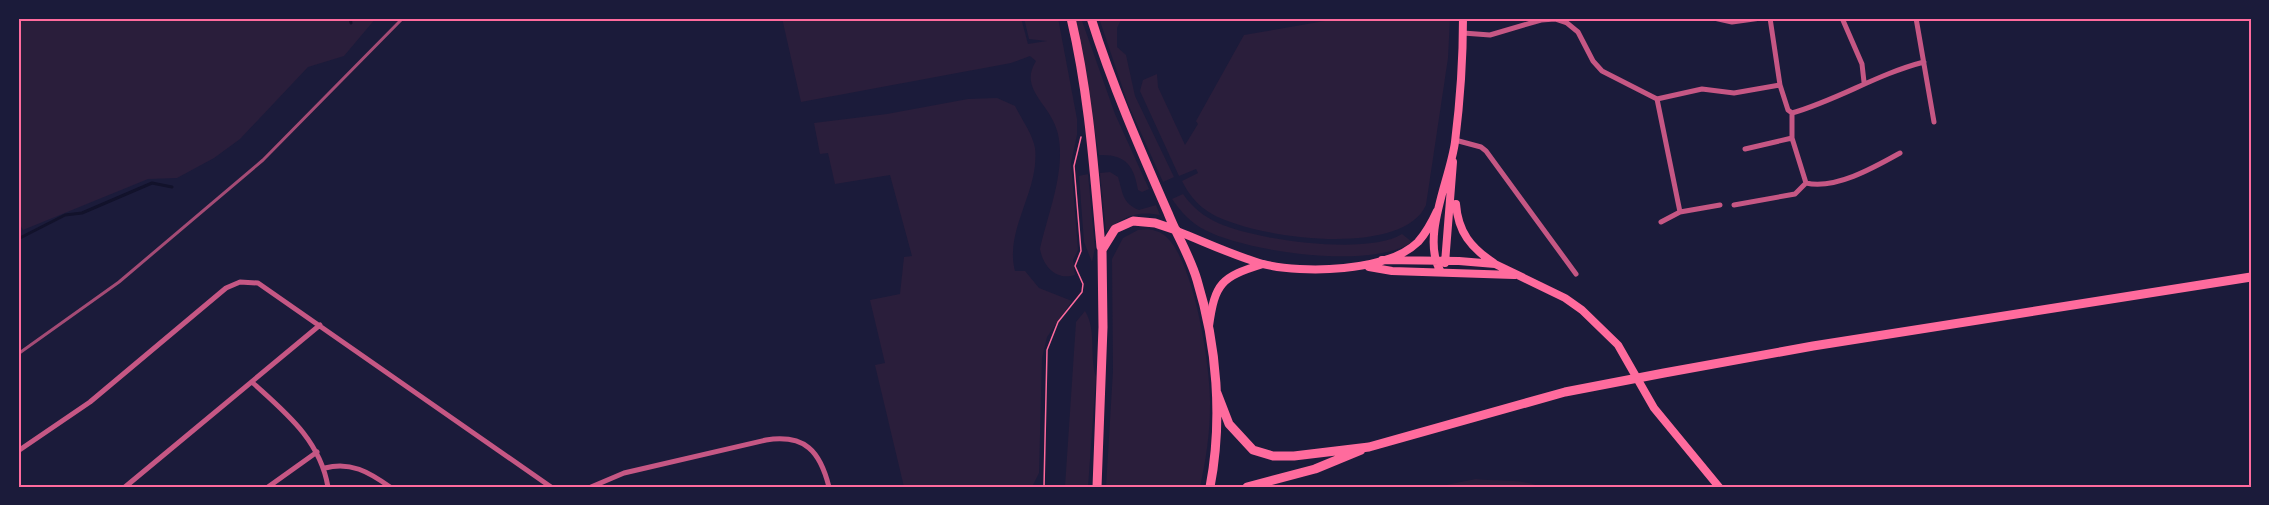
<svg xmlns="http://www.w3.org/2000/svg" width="2269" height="505" font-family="Karla,sans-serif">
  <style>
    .green { fill: #2a1e3b }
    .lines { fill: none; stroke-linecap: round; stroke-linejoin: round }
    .stream { stroke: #12122b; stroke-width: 3 }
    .path { stroke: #ff6b9d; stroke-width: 1.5 }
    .minor { stroke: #c65784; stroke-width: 5 }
    .primary { stroke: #ff6b9d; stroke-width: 8 }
    .trunk { stroke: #ff6b9d; stroke-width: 9 }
    .rail { stroke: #a44b75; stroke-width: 3 }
    .neatline { fill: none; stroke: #ff6b9d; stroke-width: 2 }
  </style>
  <rect width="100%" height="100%" fill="#1b1b3a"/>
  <path class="green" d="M18,18H376L344,56L308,67L240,139L214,158L177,178L148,179L23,230L18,221Z
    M782,18H1021L1028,44L1047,41L1029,39L1024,18H1058L1077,119V135L1071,163L1078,250L1073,260L1075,275C1056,281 1043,266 1040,249C1048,213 1066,171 1058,134C1051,103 1018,90 1036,61L1030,56L1011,63L801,102Z
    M1075,18H1081L1115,114L1149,189L1142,192L1138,190C1134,166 1126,154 1099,155Z
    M1099,18H1122L1117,28V47L1126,55L1135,96L1174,177L1163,182L1128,104Z
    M1342,18H1450L1448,58L1426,205C1402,259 1254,238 1212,214C1198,206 1189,195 1182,181L1198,173L1196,169L1179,176L1140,91L1143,80L1157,74L1158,87L1185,145L1198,124L1196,121L1244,35Z
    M997,98L1015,106C1021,118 1033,135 1035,148C1040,191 1004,229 1015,271H1025L1039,288L1072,301L1047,337L1042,358L1039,473L1032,487H904L875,365L885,363L870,300L900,294L904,257L912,256L890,175L835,184L828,153L820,154L814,123L887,114L968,99Z
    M1110,172L1118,177C1123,193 1122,203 1139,210L1156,205L1160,215C1138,210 1121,217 1106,232L1100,173Z
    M1088,174L1095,248L1092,262L1084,242L1079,176Z
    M1183,194C1192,207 1203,216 1218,223C1255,240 1367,256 1402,234L1412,242C1372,270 1247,252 1205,230C1191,223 1181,212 1172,199Z
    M1138,230C1147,229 1156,229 1164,235C1194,257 1211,369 1210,405C1210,433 1206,460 1200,487H1106L1113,371L1112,259L1123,238Z
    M1085,311C1097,330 1089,356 1096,377L1088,487H1065L1076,322Z
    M1476,479C1499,482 1520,478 1541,487H1436Z"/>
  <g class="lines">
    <path class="stream" d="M350,18L351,23
      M18,239L65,215L82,213L152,183L172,187"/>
    <path class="path" d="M1044,487L1047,350L1058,322L1082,292L1083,284L1075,266L1081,251L1074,166L1081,137"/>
    <path class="minor" d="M1714,18L1732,22L1761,18
      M1770,18L1780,85L1788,110L1792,113
      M1842,18L1862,64L1864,82
      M1916,18L1934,122
      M1463,33L1490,35L1541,20L1555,19L1567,23L1578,32L1593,61L1602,71L1657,99L1702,89L1734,93L1780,85
      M1657,99L1680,212L1720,205
      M1792,113C1838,100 1877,74 1924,62
      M1455,140L1481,147L1486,151L1576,274
      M1745,149L1792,138
      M1806,183C1835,190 1875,167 1900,153
      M1734,205L1795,194L1806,183L1792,138V113
      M1661,222L1680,212
      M253,383C286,413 320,440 328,487
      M18,451L90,402L226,288L240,282L258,283L551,487
      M325,468C350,461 369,472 390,487
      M125,487L320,325
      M268,487L317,452
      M591,487L624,473L766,440C805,434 820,451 829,487"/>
    <path class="primary" d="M1456,204C1458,232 1471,248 1494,263
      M1177,231C1205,242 1234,256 1263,264C1303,274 1387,272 1418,242C1426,233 1432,222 1437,211
      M1382,260L1459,261L1495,264L1565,298L1582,310L1618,345L1654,408L1719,487
      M1445,263L1453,162
      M1369,267L1392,271L1514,275
      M1441,272C1420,238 1450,180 1455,142C1460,102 1463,59 1463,18
      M1209,326C1215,283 1221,277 1263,264"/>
    <path class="trunk" d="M1071,18C1089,94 1094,170 1101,247
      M1091,18C1112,85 1140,149 1168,213C1177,236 1190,256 1197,280C1217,345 1223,420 1210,487
      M1217,393L1229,424L1253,450L1273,456H1294L1369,447L1565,392L1664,373L1813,346L2251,277
      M1097,487L1103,327L1102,250L1115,229L1133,221L1155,223L1176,230
      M1247,487L1315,469L1361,450"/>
    <path class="rail" d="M18,354L119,282L263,160L403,18"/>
  </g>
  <rect width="2269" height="505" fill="none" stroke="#1b1b3a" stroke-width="39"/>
  <rect x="20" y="20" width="2230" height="466" class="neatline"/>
</svg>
